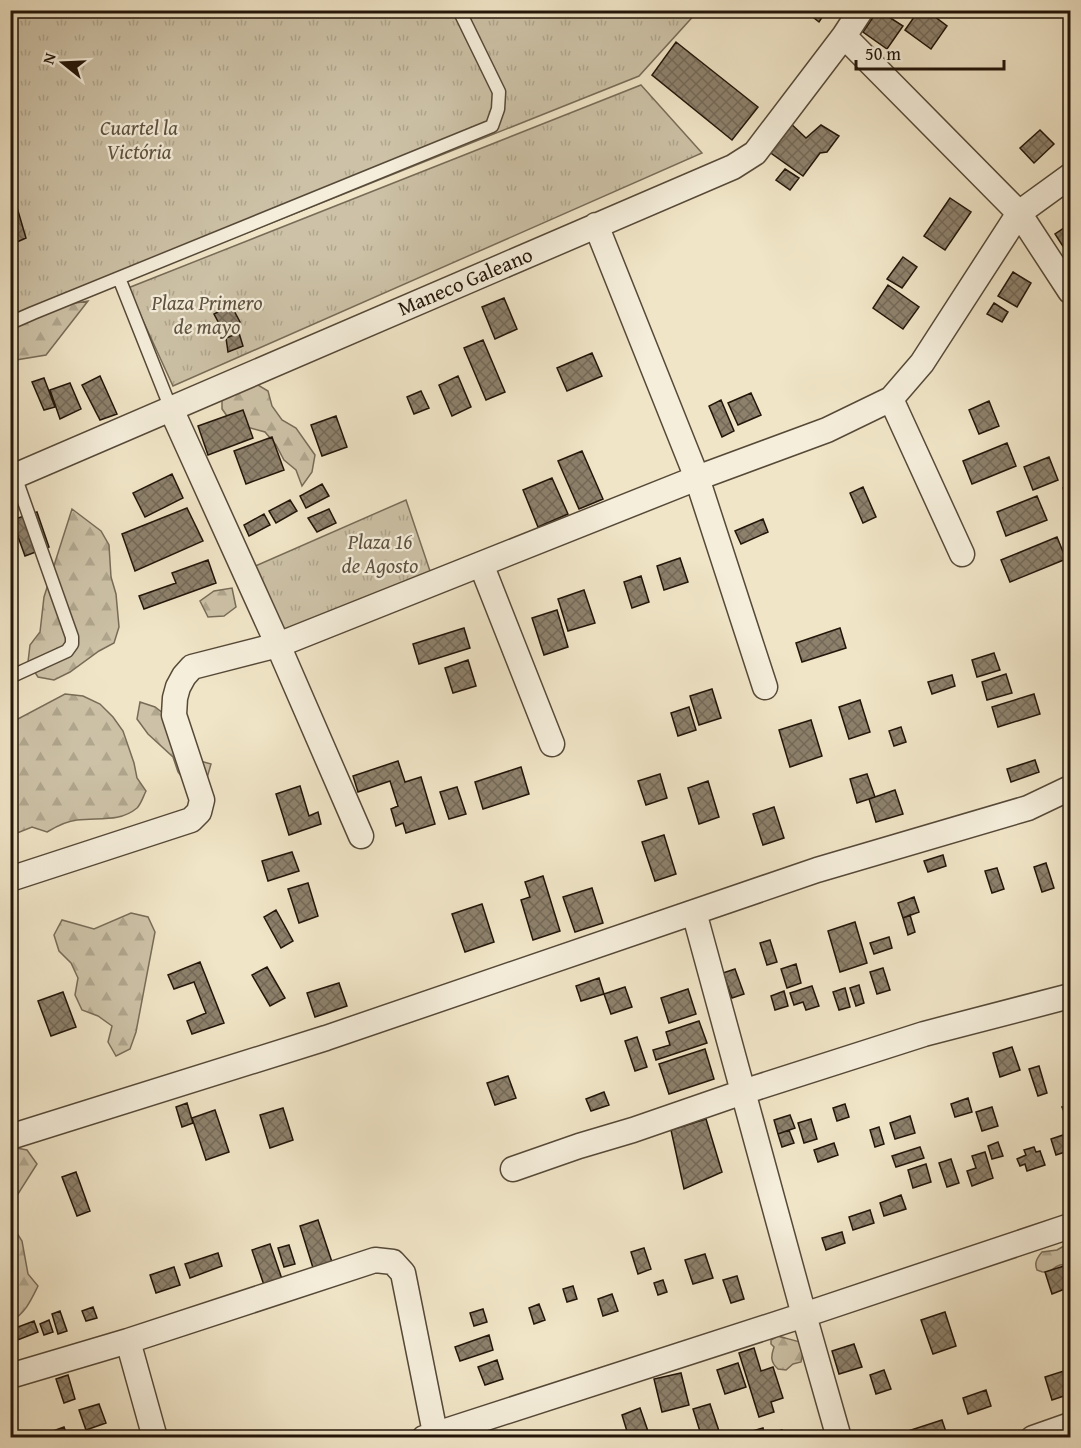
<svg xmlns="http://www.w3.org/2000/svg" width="1081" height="1448" font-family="'Gentium Book Plus',serif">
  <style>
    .forest { fill: url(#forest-firs); stroke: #786c58; stroke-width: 1.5 }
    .park { fill: url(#park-tufts); stroke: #786c58; stroke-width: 1.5 }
    .building { fill: url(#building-cross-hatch); stroke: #221509; stroke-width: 1.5 }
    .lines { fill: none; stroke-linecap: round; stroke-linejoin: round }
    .lane-casing { stroke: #564938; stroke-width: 15 }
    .street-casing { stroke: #564938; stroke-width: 27 }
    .lane { stroke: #f5eedb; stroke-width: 12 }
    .street { stroke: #f5eedb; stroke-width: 24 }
    .labels { text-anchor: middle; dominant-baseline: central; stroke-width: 4.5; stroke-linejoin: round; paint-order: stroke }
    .park-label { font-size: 21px; font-style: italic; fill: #5e5240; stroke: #f5eedb }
    .street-label { font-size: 21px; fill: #221509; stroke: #f5eedb }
  </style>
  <defs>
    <pattern id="forest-firs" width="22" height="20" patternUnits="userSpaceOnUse" patternTransform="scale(1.5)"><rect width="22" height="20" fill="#cdc2a7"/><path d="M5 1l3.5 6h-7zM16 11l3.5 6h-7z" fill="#b0a68e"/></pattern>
    <pattern id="park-tufts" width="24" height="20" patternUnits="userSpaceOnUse" patternTransform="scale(1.5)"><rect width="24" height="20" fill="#cdc2a7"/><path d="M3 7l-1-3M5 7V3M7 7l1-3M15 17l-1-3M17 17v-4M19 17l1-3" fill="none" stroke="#b0a68e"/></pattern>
    <pattern id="building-cross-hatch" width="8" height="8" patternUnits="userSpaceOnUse" patternTransform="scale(1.5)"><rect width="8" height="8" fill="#8d816c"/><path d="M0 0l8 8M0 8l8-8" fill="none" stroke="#736857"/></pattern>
  </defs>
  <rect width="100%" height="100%" fill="#f0e5c7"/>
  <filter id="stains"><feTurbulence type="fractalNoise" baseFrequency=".00333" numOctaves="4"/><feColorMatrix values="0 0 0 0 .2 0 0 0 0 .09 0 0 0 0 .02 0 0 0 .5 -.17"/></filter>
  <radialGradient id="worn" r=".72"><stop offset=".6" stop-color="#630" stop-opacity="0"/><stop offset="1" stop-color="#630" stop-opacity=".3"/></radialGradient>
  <path class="forest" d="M88,301L46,355L16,360L11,368V322L27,311Z
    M253,382L268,391L272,406L282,420L296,428L315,455L312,472L302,486L296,470L284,460L276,445L265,432L232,423L222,409V392Z
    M72,509L101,531L109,545L111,577L116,594L119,627L114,643L99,651L70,672L54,680L38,677L28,662L30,645L40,632L44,597Z
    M232,588L236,607L224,616L208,617L200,601L214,591Z
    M65,694L83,696L100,704L113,717L123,731L134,763L137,778L146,791C143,797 141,804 137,808C119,823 98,817 77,820C66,821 57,826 47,832L32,827L17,833L11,851V719H18Z
    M140,702L155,707L168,717L193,759L211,764L205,785H188L178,772L173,757L148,734L137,719Z
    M131,913L148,917L155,932L136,1032L130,1049L116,1056L108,1042L112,1026L98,1016L82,1010L75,995L78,978L71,963L59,951L54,935L62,920L94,929Z
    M11,1147L27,1150L37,1164L11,1205Z
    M10,1226L13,1227L22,1241L28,1274L38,1286C31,1300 25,1314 11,1321Z
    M1070,1244V1264C1067,1265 1063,1264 1060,1265C1049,1269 1051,1276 1037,1270C1034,1263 1037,1258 1042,1252L1057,1250L1064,1246Z
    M778,1336C780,1337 798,1341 799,1342C801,1343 803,1348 804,1349L801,1362L793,1364L786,1370L778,1369C770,1362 771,1356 774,1347L771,1344V1340Z"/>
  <path class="park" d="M11,11H698L639,76L11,327Z
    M641,85L702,153L173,386L128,288Z
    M406,500L431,574L285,632L253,567Z"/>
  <path class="building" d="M804,10H827L819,22Z
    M878,10L903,26L887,49L863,32Z
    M919,10H926L947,26L931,49L905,30Z
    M676,42L758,107L732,140L652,75Z
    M788,121L806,138L821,125L839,136L827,152L820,153L803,176L768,151Z
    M1040,130L1054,144L1034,163L1020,148Z
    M785,169L799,178L790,190L776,180Z
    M11,187L26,238L10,245V187Z
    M950,198L971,212L945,250L924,236Z
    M1070,224V244L1064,248L1055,234Z
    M903,257L917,267L902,288L887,279Z
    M1013,272L1031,283L1017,307L998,296Z
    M888,285L919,307L903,329L873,308Z
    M504,298L517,329L495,339L482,307Z
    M994,303L1008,312L1002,322L987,314Z
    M231,305L240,322L223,331L214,314Z
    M239,333L243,346L228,352L226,338Z
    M483,340L505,392L486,400L464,348Z
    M592,353L602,376L567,391L557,368Z
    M100,376L117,414L100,420L82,385Z
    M458,376L471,407L452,416L439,385Z
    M44,378L55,407L44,410L32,382Z
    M70,383L81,409L60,419L50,390Z
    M421,391L429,408L414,414L407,397Z
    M751,393L761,415L738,425L728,403Z
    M721,400L734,431L722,437L709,406Z
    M989,401L999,426L979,434L969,410Z
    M243,410L253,438L208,455L198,426Z
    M336,416L347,447L322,456L311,425Z
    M272,437L284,470L246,484L234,451Z
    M1007,443L1016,466L972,484L963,461Z
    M582,451L603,499L579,509L558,461Z
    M1049,457L1058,480L1033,490L1024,467Z
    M172,474L183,498L145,517L133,493Z
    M552,478L568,514L538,527L523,490Z
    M322,484L329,496L306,508L300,496Z
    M1070,485V507L1063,488Z
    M863,487L876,517L863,523L850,493Z
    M1037,496L1047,520L1006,536L997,512Z
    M290,500L297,511L276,523L269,511Z
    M187,508L203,541L135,571L122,534Z
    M329,509L336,523L317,532L308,518Z
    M37,512L49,547L25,556L12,520Z
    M264,514L270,525L249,536L244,525Z
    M763,519L768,532L741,544L735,531Z
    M1057,537L1066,559L1010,582L1001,560Z
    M680,558L688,582L664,590L657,566Z
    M208,560L216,583L144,609L139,596L176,583L172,573Z
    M641,576L649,602L632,608L624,582Z
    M584,590L595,623L568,631L558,599Z
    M557,610L568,647L544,655L532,618Z
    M464,628L470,648L419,664L413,644Z
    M840,628L846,648L802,662L796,643Z
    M994,653L1000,670L977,677L972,660Z
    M468,660L476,686L453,693L445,668Z
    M1006,674L1012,693L987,700L982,682Z
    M952,675L955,686L932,694L928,682Z
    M712,689L721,718L699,725L690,696Z
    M1034,694L1040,714L998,727L992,707Z
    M860,700L870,732L849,739L839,707Z
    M689,707L696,730L678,736L671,713Z
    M811,720L822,756L790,767L779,730Z
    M901,727L906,742L894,746L889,731Z
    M1035,760L1039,772L1011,782L1007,769Z
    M398,761L405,782L421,777L435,824L406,833L403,823L396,826L391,809L398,806L390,781L358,792L353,776Z
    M521,767L529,794L483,809L475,782Z
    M660,774L667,798L646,805L638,781Z
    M867,774L875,797L857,803L850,779Z
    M708,781L719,817L699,824L688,788Z
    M300,786L309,816L318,812L321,824L289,835L276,794Z
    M457,787L466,814L449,819L440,792Z
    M895,790L903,814L876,822L869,799Z
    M774,807L784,838L763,845L753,814Z
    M664,835L676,874L655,881L642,842Z
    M292,852L299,871L268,881L262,861Z
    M943,855L946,866L928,872L924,861Z
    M1046,863L1054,888L1042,892L1034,867Z
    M997,868L1004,889L992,893L985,871Z
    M543,876L560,931L533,940L521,900L530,897L525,882Z
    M308,883L318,916L299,923L288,889Z
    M592,888L603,923L575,932L563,897Z
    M914,897L919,912L903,918L898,903Z
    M482,904L494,942L465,952L452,914Z
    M276,910L293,941L281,948L264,917Z
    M910,915L915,932L908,935L903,918Z
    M855,922L867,963L840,972L828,931Z
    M889,937L892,948L874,954L870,943Z
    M770,940L777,962L767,965L760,943Z
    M200,962L224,1023L192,1034L187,1021L206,1013L194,982L174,989L168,975Z
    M796,964L801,983L787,988L781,969Z
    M267,967L285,998L270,1006L252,975Z
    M883,968L890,990L877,994L870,972Z
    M735,969L744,994L732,998L723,973Z
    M599,978L604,994L581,1001L576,986Z
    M339,983L347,1006L315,1017L307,993Z
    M859,985L864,1003L856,1006L850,988Z
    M812,986L819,1006L806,1010L803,1002L794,1005L790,993Z
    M625,987L632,1007L611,1014L604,994Z
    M845,988L850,1007L839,1010L833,992Z
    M688,989L696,1014L669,1023L661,998Z
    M784,991L788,1006L775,1010L771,996Z
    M63,992L76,1027L51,1036L38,1001Z
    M699,1021L707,1043L656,1060L653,1050L670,1045L666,1032Z
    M637,1037L647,1067L635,1071L625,1041Z
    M1012,1047L1020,1070L1000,1077L993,1053Z
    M705,1049L714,1079L669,1094L659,1064Z
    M1039,1066L1047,1093L1038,1096L1029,1069Z
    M508,1076L516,1098L495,1105L487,1083Z
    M604,1092L609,1105L591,1111L586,1099Z
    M968,1098L972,1112L955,1117L951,1104Z
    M187,1103L193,1123L182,1127L176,1107Z
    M845,1104L849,1117L837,1121L833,1108Z
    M1070,1104V1118L1067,1119L1062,1107Z
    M992,1107L998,1126L982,1131L976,1112Z
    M283,1108L293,1140L270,1148L260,1115Z
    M215,1110L229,1152L206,1160L192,1118Z
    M790,1115L795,1128L778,1134L774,1120Z
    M910,1116L915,1133L895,1139L890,1123Z
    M706,1119L722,1172L684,1189L671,1130Z
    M811,1119L817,1139L804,1143L798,1123Z
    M879,1127L884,1144L875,1147L870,1130Z
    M789,1130L794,1143L782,1147L778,1134Z
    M1063,1135L1068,1151L1056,1155L1051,1139Z
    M998,1142L1003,1156L992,1159L988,1146Z
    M834,1143L838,1155L818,1162L814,1150Z
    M920,1147L924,1158L896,1167L892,1156Z
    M1034,1147L1036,1152L1040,1151L1045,1165L1027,1171L1025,1164L1020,1166L1017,1159L1026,1155L1024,1150Z
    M985,1152L993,1178L972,1186L967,1171L976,1168L972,1156Z
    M951,1159L959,1183L947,1187L939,1163Z
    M926,1164L931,1182L913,1188L908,1170Z
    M76,1172L90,1211L77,1216L62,1177Z
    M901,1195L906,1209L884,1216L880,1203Z
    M870,1210L874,1223L853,1230L849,1217Z
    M318,1220L333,1265L314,1271L300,1226Z
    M842,1232L845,1243L826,1250L822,1238Z
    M270,1244L283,1282L265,1288L252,1250Z
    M289,1245L295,1264L284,1267L278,1248Z
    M644,1248L651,1269L638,1274L631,1252Z
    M218,1253L222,1266L190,1278L185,1264Z
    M705,1254L713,1278L693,1284L685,1260Z
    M1067,1265L1070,1275V1287L1052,1294L1045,1272Z
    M174,1267L180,1285L156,1293L150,1275Z
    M737,1276L744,1299L731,1303L723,1280Z
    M663,1280L667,1292L658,1295L654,1283Z
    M573,1286L577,1299L567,1302L563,1289Z
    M612,1294L618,1311L603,1316L598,1299Z
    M539,1304L545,1320L534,1324L529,1308Z
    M93,1307L97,1318L86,1321L82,1311Z
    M483,1309L487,1322L474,1326L470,1313Z
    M60,1311L67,1331L58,1334L52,1314Z
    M945,1312L956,1346L933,1354L921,1320Z
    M49,1320L53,1332L44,1335L40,1324Z
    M34,1321L38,1332L10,1343V1330Z
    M489,1335L493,1350L460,1361L455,1347Z
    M854,1344L862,1367L839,1374L832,1351Z
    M754,1348L761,1371L773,1367L783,1398L771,1402L774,1412L759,1417L739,1353Z
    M497,1360L503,1379L485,1385L478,1367Z
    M738,1363L746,1387L725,1394L717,1370Z
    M1070,1369V1394L1052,1400L1045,1377Z
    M884,1370L891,1389L876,1394L870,1375Z
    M681,1373L689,1405L662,1412L654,1379Z
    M68,1375L75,1399L64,1403L56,1379Z
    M986,1390L991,1406L968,1414L963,1398Z
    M99,1404L106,1423L86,1430L79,1410Z
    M710,1404L720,1434L710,1438H702L693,1409Z
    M640,1408L650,1437L629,1438L622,1415Z
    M942,1420L948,1438H910L908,1431Z
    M64,1427L68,1438H55L53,1431Z
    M763,1428L765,1438H735V1436Z
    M782,1430L784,1438H769L768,1434Z"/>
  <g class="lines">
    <g class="lane-casing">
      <path id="lane" d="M119,278L171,409
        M10,323L33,313L492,126L498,109L499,92L459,10
        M10,677L67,651L72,644V637L15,476"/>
    </g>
    <g class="street-casing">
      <path id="street" d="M844,36L1019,213L1070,291
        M596,225L697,478L765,687
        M891,399L962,554
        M171,409L278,645L361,836
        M10,478L733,167L755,153L844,36L861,10
        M481,564L552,744
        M10,879L191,820L199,812L202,800L174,715L175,698L178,687L184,676L192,667L278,645L697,478L827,430L891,399L922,363L1019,213L1070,176
        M694,912L804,1315L839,1438
        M10,1137L326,1038L817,870L1028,808L1070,788
        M513,1169L579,1146L633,1130L743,1092L924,1034L1070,996
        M128,1341L155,1438
        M10,1376L128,1341L375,1260L393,1262L403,1273L435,1433
        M424,1438L804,1315L1070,1226
        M1033,1438L1070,1425"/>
    </g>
    <use href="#lane" class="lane"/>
    <use href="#street" class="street"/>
  </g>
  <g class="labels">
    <g class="park-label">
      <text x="139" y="127">Cuartel la<tspan x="139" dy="24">Victória</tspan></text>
      <text x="207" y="302">Plaza Primero<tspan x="207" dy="24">de mayo</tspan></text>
      <text x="380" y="541">Plaza 16<tspan x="380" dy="24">de Agosto</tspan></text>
    </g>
    <g class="street-label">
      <text transform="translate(465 281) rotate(-23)">Maneco Galeano</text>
    </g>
  </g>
  <rect width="1081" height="1448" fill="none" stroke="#f0e5c7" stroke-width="36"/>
  <rect x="12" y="12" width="1057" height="1424" fill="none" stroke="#221509" stroke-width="3"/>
  <rect x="18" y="18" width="1045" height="1412" fill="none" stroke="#221509" stroke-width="1.5"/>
  <g transform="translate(63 63) rotate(288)" stroke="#f5eedb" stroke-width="4.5" paint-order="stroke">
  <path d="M0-4.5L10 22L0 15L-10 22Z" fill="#221509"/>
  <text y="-9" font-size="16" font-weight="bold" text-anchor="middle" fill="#221509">N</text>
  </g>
  <path d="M856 60v9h148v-9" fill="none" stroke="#221509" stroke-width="3"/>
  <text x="865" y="60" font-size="18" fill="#221509" stroke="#f5eedb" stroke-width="4.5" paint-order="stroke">50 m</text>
  <rect width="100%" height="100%" filter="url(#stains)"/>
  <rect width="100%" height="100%" fill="url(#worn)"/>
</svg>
